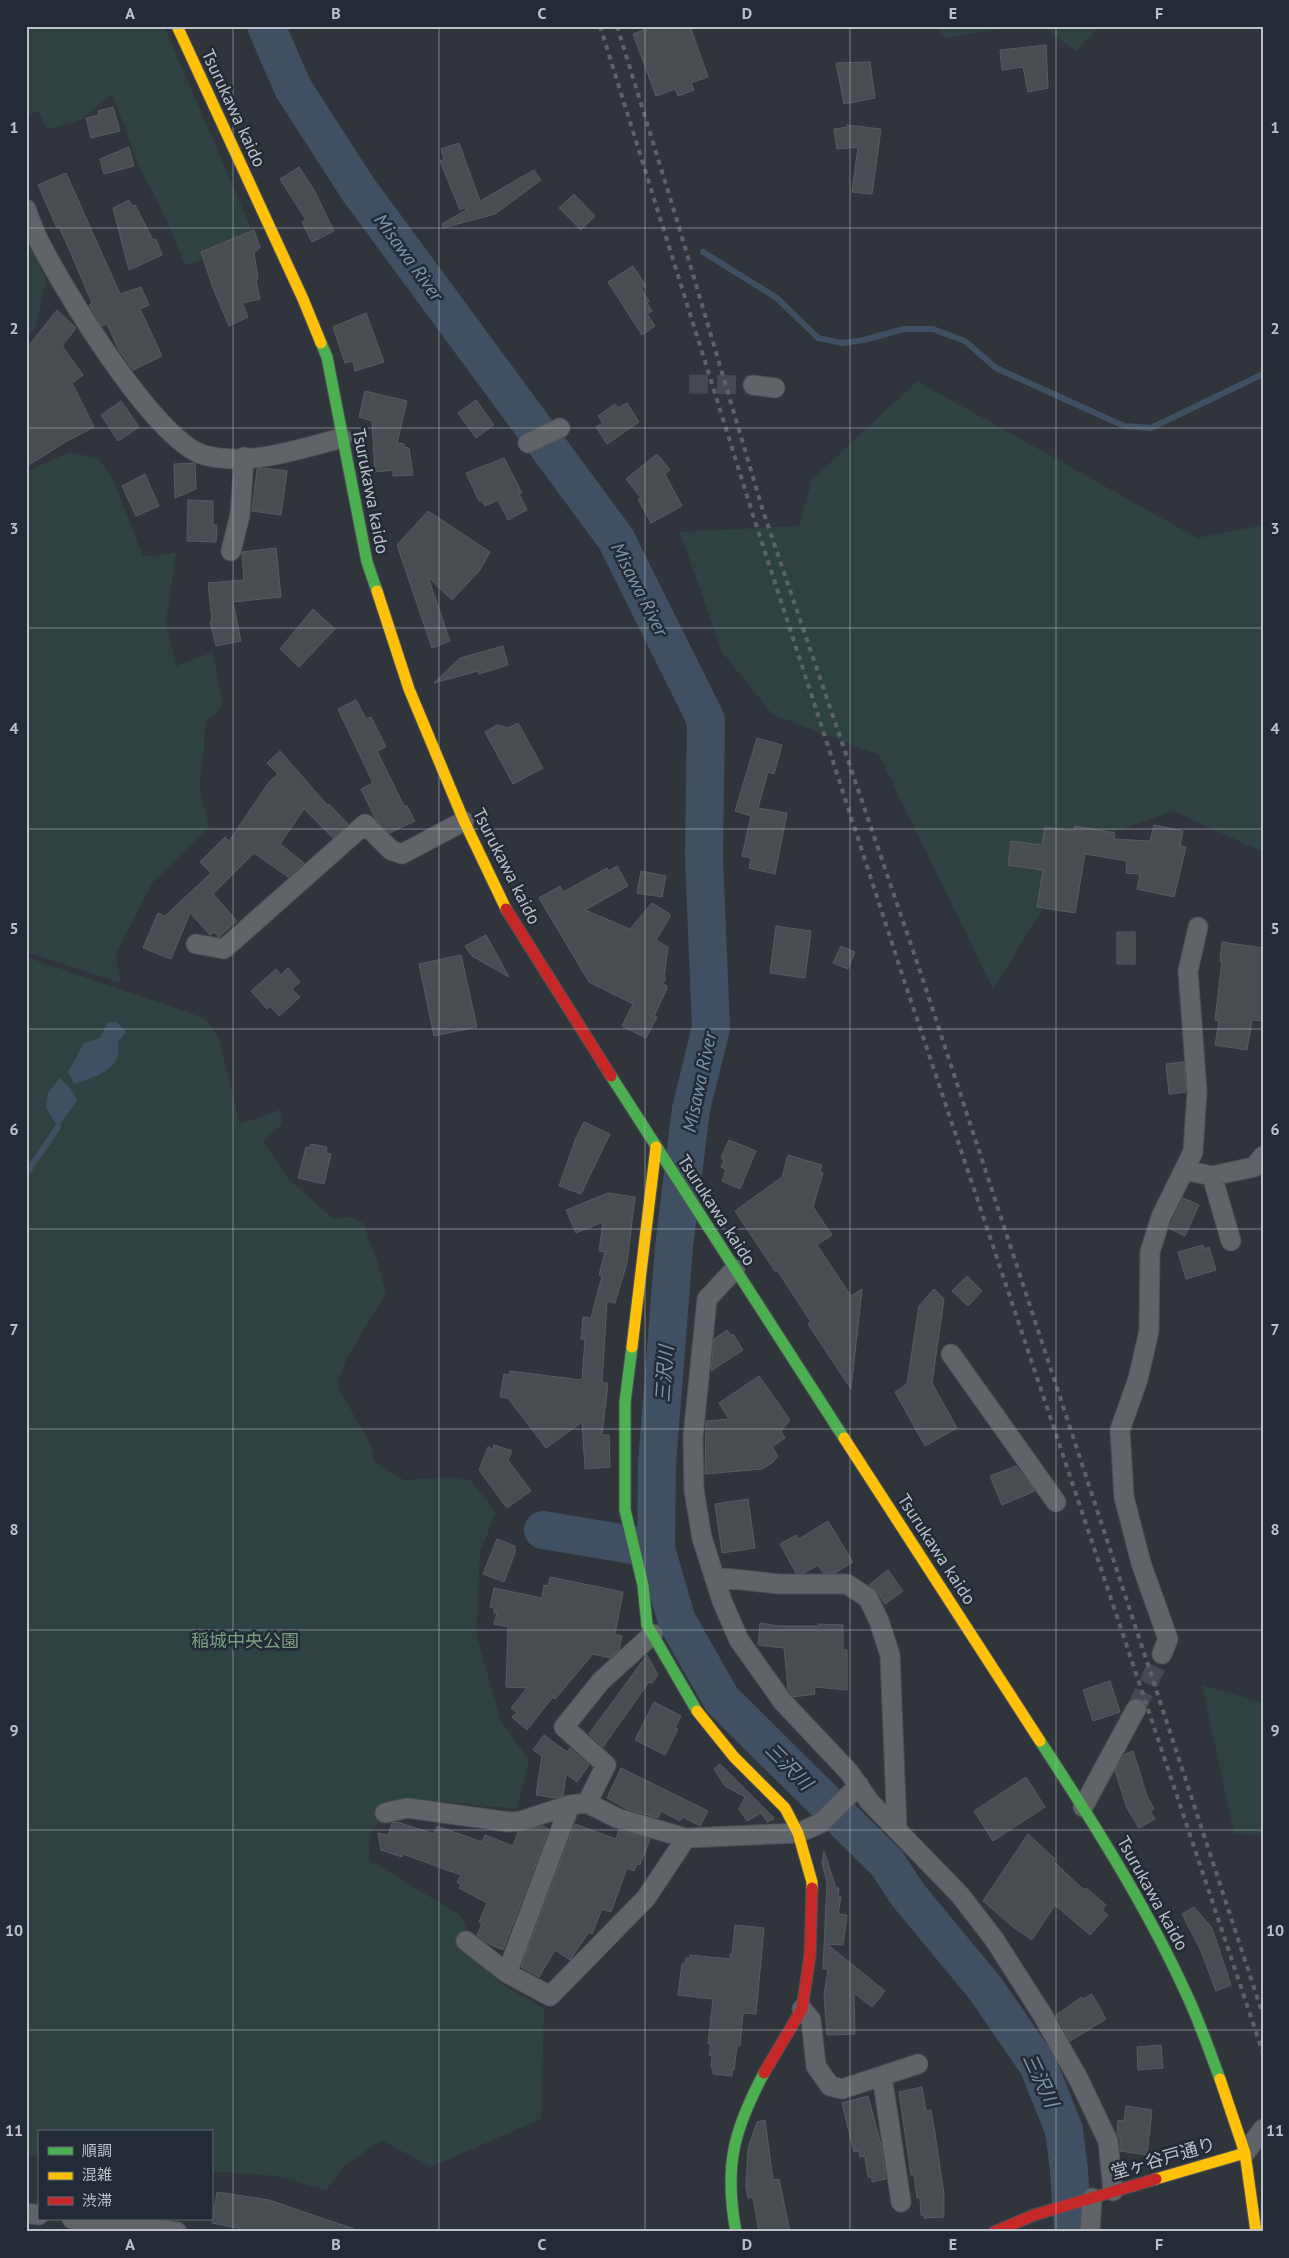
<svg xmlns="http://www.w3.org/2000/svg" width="1289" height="2258" font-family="'PT Sans','Noto Sans JP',sans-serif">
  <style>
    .green { fill: #2f4242 }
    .water { fill: #3f5063 }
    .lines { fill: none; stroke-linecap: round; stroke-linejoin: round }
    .stream { stroke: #3f5063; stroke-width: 6 }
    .river { stroke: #3f5063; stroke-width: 38 }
    .building { fill: #484d52; stroke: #585c62 }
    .street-tunnel { stroke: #444a50; stroke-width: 19; stroke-dasharray: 19 9; stroke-linecap: butt }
    .street-casing { stroke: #4d5156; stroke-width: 21 }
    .fast-casing { stroke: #4d5156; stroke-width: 13 }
    .slow-casing { stroke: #4d5156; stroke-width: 13 }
    .jam-casing { stroke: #4d5156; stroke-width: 13 }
    .street { stroke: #606468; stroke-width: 19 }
    .fast { stroke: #4caf50; stroke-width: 11 }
    .slow { stroke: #ffc107; stroke-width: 11 }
    .jam { stroke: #c62828; stroke-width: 11 }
    .rail { stroke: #5e6267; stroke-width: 4; stroke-dasharray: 5 5; stroke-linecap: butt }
    .grid { fill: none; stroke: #bbc2ca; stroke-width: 1; stroke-opacity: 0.55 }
    .labels { text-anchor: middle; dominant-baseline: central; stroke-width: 5; stroke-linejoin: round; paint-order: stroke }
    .street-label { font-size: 18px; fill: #bbc2ca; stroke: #222b36 }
    .park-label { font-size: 18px; fill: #7b9e81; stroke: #222b36 }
    .water-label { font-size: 19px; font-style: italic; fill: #7f94aa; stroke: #222b36 }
    .neatline { fill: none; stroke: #bbc2ca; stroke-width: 2 }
    .grid-label { font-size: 16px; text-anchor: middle; font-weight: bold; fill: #bbc2ca }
  </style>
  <rect width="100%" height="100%" fill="#2f353b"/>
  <path class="green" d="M26,26H164L257,242L185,265L160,205L141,171L112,94L80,120L47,130L38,111L26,116Z
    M934,26H1016L947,38Z
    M1042,26H1101L1076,51Z
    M26,236L46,279L36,327L26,340Z
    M917,381L1197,538L1263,525V852L1173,811L1085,842L993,989L879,755L772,714L722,652L680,532L799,526L812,480Z
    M70,452L99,459L114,481L143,557L176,553L166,623L176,666L213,652L223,707L205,721L204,750L199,785L209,827L152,883L115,956L121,983L26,952V472Z
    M26,957L204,1018L218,1037L240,1124L280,1110L282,1124L263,1141L289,1179L333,1219L350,1217L363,1223L377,1261L386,1293L346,1360L338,1380L340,1391L370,1443L374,1462L404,1480L455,1477L471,1481L496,1512L480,1552L476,1634L500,1719L529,1761L517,1809L408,1798L389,1805L378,1824L370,1832L369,1860L460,1915L466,1927L462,1946L502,1984L544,2009L541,2119L431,2167L382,2140L345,2165L326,2190L275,2176L211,2171V2132H39V2156L26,2155Z
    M1202,1685L1263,1703V1836L1234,1833Z"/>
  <path class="water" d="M117,1022L126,1032L118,1042C124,1069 95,1077 74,1084L68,1072L84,1043L100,1038L107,1023Z
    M60,1078L71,1089L77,1101L58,1127L46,1108L48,1093Z"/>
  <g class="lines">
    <path class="stream" d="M703,252L777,298L818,338L842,343L864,340L904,329H933L965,341L996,368L1124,426L1151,428L1263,374
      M26,1174L58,1127"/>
    <path class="river" d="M266,26L293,88L358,189L616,539L706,720L704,856L711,1028L691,1109L674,1247L657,1464L656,1549L677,1621L722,1700L887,1863L908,1895L985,1988L1038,2065L1064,2130L1069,2170L1073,2232
      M543,1530L656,1549"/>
  </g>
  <path class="building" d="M654,26H690L708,77L691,83L694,90L678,96L675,89L656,96L633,34Z
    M1046,45L1048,88L1028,92L1023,67L1002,70L1000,50Z
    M870,62L875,98L844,104L836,63Z
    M113,107L120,131L91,138L86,118L99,115L98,111Z
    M847,125L881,129L872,194L852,192L858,147L837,149L834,129L848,127Z
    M459,143L480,201L534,170L541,180L495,214L443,228L442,224L466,210L465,207L460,210L440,161L444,159L441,149Z
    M129,147L134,166L104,174L100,159Z
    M299,167L314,190L334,231L312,242L302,222L306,220L280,179Z
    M66,173L120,294L141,287L149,305L140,309L162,356L133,370L119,350L107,324L102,326L90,306L89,305L92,303L70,251L59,227L57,228L38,185Z
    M574,194L595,216L581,230L559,208Z
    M129,200L132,206L135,205L153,240L156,239L162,255L129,270L113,208Z
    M254,230L260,248L254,252L258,279L256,281L260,299L242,303L248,317L229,326L213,288L201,252Z
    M633,266L646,286L641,289L649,301L647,303L652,311L647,314L655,326L642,335L608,282Z
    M57,310L76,328L62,346L83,375L72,383L94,427L67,441L26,467V349Z
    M366,313L384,362L355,371L353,361L345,363L333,327Z
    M365,391L407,401L397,443L404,444V447L409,448L413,475L393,476V470L375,472L372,421L359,417Z
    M476,400L494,425L476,438L458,413Z
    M121,401L139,427L118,441L101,415Z
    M627,403L639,422L607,444L596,427L603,423L598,416L615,404L618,408Z
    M657,454L670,470L665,474L682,506L651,523L638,499L641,498L626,479Z
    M504,458L522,493L519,494L527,510L508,520L498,500L485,506L481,500L479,501L466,473Z
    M195,463L196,489L175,498L174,464Z
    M263,468L287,471L281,515L252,511L257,469Z
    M145,474L159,506L136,516L122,486Z
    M188,500L213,501V525H217L216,542L187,541Z
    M428,511L490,552L480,570L452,600L428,577L450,641L432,648L397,545Z
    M276,548L281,597L233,602L241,641L216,646L210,622L212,621L208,583L244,580L242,552Z
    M313,609L335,629L299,667L280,649Z
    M503,646L508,665L479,674L478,671L434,683L460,658Z
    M356,700L366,719L371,717L386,747L377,751L404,806H407L415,821L390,833L375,818L361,789L373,783L338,709Z
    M518,723L543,768L513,784L485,732L497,725L508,728Z
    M757,738L782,745L774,774L768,772L758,808L787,813L775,874L749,868L751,858L742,856L751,816L735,811Z
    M280,751L328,806L329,804L348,824L333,838L304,809L280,844L304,863L288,877L254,853L213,894L237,921L219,937L214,932L210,935L190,913L171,959L143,948L158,913L165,916L211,873L200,862L225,837L229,841L269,782L278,774L267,763Z
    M1154,825L1183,831L1180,846L1186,847L1174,897L1137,889L1140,874L1126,873L1127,861L1085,854L1075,913L1037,907L1043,870L1008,865L1011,841L1042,845L1045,827L1074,831L1075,826L1115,833L1114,839L1150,841Z
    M617,866L628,886L585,910L630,929L652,903L670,914V917L656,940L668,947L664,977L666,978L663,984L667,986L666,989H667L654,1016L657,1017L646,1038L622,1026L633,1004L589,982L539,898L560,886L563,892L607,868L609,871Z
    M641,871L666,876L662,897L637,893Z
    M776,926L811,931L805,978L770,973Z
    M1117,932H1135V964H1117Z
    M486,935L509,977L472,956L465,946Z
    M1222,942L1263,948V1021L1252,1020L1247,1050L1215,1045L1219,1021L1215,1020L1221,969L1222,962L1220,961Z
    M841,946L855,952L848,969L833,963Z
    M461,955L477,1027L434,1036L419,964Z
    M288,968L300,982L292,989L300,997L279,1016L270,1006L267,1009L251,991L276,969L281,975Z
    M1184,1062L1186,1092L1169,1094L1166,1064Z
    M584,1122L610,1134L581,1194L559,1186L576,1138Z
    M729,1140L756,1151L740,1189L722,1181L726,1170L721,1167L724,1160L721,1158Z
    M311,1144L327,1147L326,1153L331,1154L324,1184L298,1178L306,1147L310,1148Z
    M788,1155L822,1165L820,1172L823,1173L813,1207L832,1235L817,1245L851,1296L862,1289L851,1389L808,1324L811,1322L777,1270L775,1271L735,1211L782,1177Z
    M608,1193L635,1197L627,1263L615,1303L607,1301L602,1383H608L602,1435H609L610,1467L585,1469L582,1422L546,1448L508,1398L500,1397L504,1374L509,1375L510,1371L582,1380L585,1339H581L583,1317L591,1318L602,1276L599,1275L605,1252L599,1251L603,1222L576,1233L566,1210Z
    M1183,1198L1199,1205L1185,1236L1169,1228Z
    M1203,1245L1204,1249L1209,1247L1216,1270L1186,1279L1178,1252Z
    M967,1276L982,1291L968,1306L952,1291Z
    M934,1289L944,1299L932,1383L957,1428L925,1446L895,1392L907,1384L919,1306Z
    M727,1330L731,1336L733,1334L743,1350L711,1371L714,1339Z
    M759,1376L790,1420L781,1431L785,1438L772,1447L778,1456L772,1463L762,1469L705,1474L706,1421L729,1419L719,1403Z
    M494,1445L512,1451L508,1460L531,1491L507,1508L479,1470L488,1447L493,1449Z
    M1016,1466L1035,1491L1002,1505L990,1476Z
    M748,1499L755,1548L722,1553L715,1504Z
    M828,1521L853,1562L835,1573H823L818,1565L804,1573H796L780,1544L796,1535L799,1539Z
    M497,1539L515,1546V1553L504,1582L483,1574Z
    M888,1570L903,1591L885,1604L878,1593L869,1585Z
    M550,1577L623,1592L615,1634L622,1636L619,1650L610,1658L593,1654L555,1699L553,1697L527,1730L512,1717L517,1712L511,1708L527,1688L506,1687L508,1627L494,1624L497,1613H494V1608L490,1607L494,1588L542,1598L544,1585L548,1586Z
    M760,1623L779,1626H818V1624L843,1625V1650H847V1690L814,1687L815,1694L793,1697L788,1689L784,1648L758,1645Z
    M647,1655L658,1675L652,1683L649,1682L603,1747L589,1734Z
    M1110,1681L1120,1712L1093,1721L1083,1690Z
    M654,1702L681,1716L675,1728L678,1729L665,1755L635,1740Z
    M544,1735L567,1752L570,1748L589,1765L577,1782L566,1774L563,1796L555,1798L536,1795L542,1756L533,1750Z
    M1133,1751L1147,1796L1154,1809L1150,1811L1155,1819L1139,1828L1127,1808L1115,1771L1125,1754Z
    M720,1764L773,1817L774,1819L767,1822L761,1813L747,1821L739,1809L745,1797L725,1786L714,1769Z
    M621,1768L708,1811L700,1826L683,1817L680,1821L661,1811L658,1818L627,1809L607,1798Z
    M1026,1777L1045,1807L993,1841L974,1811Z
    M397,1822L434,1834L437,1826L482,1842L485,1835L513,1846L518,1832L542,1826L549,1829L503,1950L487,1943L477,1935L482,1924L479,1922L487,1903L459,1888L461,1885L457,1882L461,1875L403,1854L402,1857L381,1850L378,1833L388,1835L392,1823Z
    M575,1824L616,1839L619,1830L650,1839L640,1865L637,1864L634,1871L627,1868L611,1912L602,1909L592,1934L589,1932L570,1960L555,1950L539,1977L521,1967Z
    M1028,1834L1055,1859L1053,1861L1084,1890L1086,1888L1106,1905L1102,1910L1108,1915L1090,1935L1055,1905L1032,1940L1013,1927L983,1901Z
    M824,1851L836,1888H839L838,1896L841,1897L838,1914L847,1915L843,1945L827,1944L885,1991L872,2007L854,1993L855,2034L827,2035L824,1995L828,1969H823L827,1882L822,1863Z
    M1194,1907L1212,1928L1231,1985L1216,1991L1201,1951L1182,1914Z
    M735,1925L764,1928L756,2014L743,2013L740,2046H737L734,2070H732V2076L713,2074V2068H711L712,2056L709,2055L711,2044H708L713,1999L678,1995L682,1964L685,1963L686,1958H690V1955L730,1959V1954H732Z
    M1092,1994L1106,2019L1070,2041L1056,2015L1082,1997L1083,1999Z
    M1161,2045L1163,2068L1138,2070L1137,2047Z
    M922,2087L926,2111L931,2110L935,2133L944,2195V2217L924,2218V2215H921L920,2198H917L914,2175H911L899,2092Z
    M868,2096L881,2145L886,2179L872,2182V2177H868L865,2156L860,2157L859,2151L854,2152L842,2103Z
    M1126,2106L1152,2110L1147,2155L1120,2151V2139L1117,2133L1118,2120L1124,2121Z
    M765,2120L773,2180L779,2179L790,2232H759L753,2197L748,2198L746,2186L748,2149L757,2122Z
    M217,2192L269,2200L354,2229V2232H257L212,2223Z"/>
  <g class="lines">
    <path class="street-tunnel" d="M689,384L753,385
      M1136,1709L1162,1654"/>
    <g class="street-casing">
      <path id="street" d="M26,209C30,220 34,231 39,241C63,289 155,441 204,455C249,467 299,449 342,438
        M753,385L775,388
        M528,443L560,428
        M231,551L240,515L244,457
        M196,944L224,949L365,824L391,850L402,854L464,821
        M1185,1170L1212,1176L1254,1167L1263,1156
        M1212,1176L1231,1241
        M735,1269L707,1299L693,1437L694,1490L702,1538L722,1601L739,1640L783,1702L849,1772L869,1801L960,1895L994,1939L1042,2014L1079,2080L1108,2141L1113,2191
        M951,1354L1056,1502
        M714,1577L779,1584H847L868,1598L879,1621L890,1655L897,1830
        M1162,1654L1168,1639L1141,1563L1124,1497L1120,1430L1138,1379L1149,1331L1150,1252L1161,1217L1193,1152L1197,1091L1188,971L1198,927
        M587,1803L606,1765L564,1727L601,1681L653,1634
        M1083,1807L1136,1709
        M385,1813L407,1808L509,1822L521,1821L570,1805L587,1803L617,1818L686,1838L798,1833L821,1823L859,1785
        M466,1941L507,1973L550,1996L646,1898L686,1838
        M507,1973L570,1805
        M802,2009L811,2020L816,2066L830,2086L842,2089L918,2064
        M882,2076L901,2202
        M1245,2153L1263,2129
        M26,2213L39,2215
        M72,2219L177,2232
        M1090,2232L1092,2198"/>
    </g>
    <g class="fast-casing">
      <path id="fast" d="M321,343L327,357L367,562L377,591
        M611,1076L844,1438
        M632,1347L625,1402V1510L643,1585L647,1625L697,1711
        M1040,1741C1093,1822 1145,1904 1185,1991C1199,2020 1209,2050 1220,2079
        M736,2232C724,2167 733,2131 764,2073"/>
    </g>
    <g class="slow-casing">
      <path id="slow" d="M177,26L303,299L321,343
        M377,591L409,689L464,821L506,909
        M632,1347L656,1147
        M844,1438L1040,1741
        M697,1711L734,1757L785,1808L798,1833L812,1882V1888
        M1220,2079L1245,2153L1256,2232
        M1156,2179L1245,2153"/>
    </g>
    <g class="jam-casing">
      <path id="jam" d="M506,909L611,1076
        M764,2073L802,2009L810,1955L812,1888
        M994,2232L1034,2215L1156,2179"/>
    </g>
    <use href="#street" class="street"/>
    <use href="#fast" class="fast"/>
    <use href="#slow" class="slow"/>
    <use href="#jam" class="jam"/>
    <path class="rail" d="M600,26L753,515L904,980L1263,2053
      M617,26L676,217L763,511L921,974L1263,2015"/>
  </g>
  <path class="grid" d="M233,26V2232M439,26V2232M645,26V2232M850,26V2232M1056,26V2232M26,228H1263M26,428H1263M26,628H1263M26,829H1263M26,1029H1263M26,1229H1263M26,1429H1263M26,1630H1263M26,1830H1263M26,2030H1263"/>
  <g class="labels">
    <g class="street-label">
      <text transform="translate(234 108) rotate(65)">Tsurukawa kaido</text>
      <text transform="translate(371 491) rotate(79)">Tsurukawa kaido</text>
      <text transform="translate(507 866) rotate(63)">Tsurukawa kaido</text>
      <text transform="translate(717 1210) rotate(57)">Tsurukawa kaido</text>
      <text transform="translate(937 1549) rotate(57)">Tsurukawa kaido</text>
      <text transform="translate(1153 1893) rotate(61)">Tsurukawa kaido</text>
      <text transform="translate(1163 2158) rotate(-16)">堂ヶ谷戸通り</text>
    </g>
    <g class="park-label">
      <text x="245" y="1640">稲城中央公園</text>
    </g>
    <g class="water-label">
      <text transform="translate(409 257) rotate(54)">Misawa River</text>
      <text transform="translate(640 589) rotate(63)">Misawa River</text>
      <text transform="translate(699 1082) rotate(-78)">Misawa River</text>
      <text transform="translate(664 1374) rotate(-86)">三沢川</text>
      <text transform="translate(789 1766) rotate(45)">三沢川</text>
      <text transform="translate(1041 2080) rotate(65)">三沢川</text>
    </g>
  </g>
  <rect width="1289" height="2258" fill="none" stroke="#222b36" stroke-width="55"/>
  <rect x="38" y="2130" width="175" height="90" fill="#222b36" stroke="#5f6771"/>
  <rect x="48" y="2147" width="25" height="8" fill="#4caf50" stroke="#5f6771"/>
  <text x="82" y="2156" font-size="15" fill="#bbc2ca">順調</text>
  <rect x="48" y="2172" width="25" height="8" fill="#ffc107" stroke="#5f6771"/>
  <text x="82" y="2180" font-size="15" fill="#bbc2ca">混雑</text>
  <rect x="48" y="2197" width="25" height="8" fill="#c62828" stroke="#5f6771"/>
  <text x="82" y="2206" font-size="15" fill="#bbc2ca">渋滞</text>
  <rect x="28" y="28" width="1234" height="2202" class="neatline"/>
  <g class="grid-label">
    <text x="130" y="19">A</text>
    <text x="336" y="19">B</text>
    <text x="542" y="19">C</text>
    <text x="747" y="19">D</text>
    <text x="953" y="19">E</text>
    <text x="1159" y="19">F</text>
    <text x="14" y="133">1</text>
    <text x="1275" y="133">1</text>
    <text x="14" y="334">2</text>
    <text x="1275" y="334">2</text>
    <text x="14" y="534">3</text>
    <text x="1275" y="534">3</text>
    <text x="14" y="734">4</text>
    <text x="1275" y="734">4</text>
    <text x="14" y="934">5</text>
    <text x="1275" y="934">5</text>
    <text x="14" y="1135">6</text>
    <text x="1275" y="1135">6</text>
    <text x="14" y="1335">7</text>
    <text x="1275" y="1335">7</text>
    <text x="14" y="1535">8</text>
    <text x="1275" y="1535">8</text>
    <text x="14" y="1736">9</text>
    <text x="1275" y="1736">9</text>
    <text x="14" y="1936">10</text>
    <text x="1275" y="1936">10</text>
    <text x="14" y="2136">11</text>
    <text x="1275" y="2136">11</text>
    <text x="130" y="2250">A</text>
    <text x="336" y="2250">B</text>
    <text x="542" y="2250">C</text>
    <text x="747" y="2250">D</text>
    <text x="953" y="2250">E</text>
    <text x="1159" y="2250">F</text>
  </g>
</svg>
